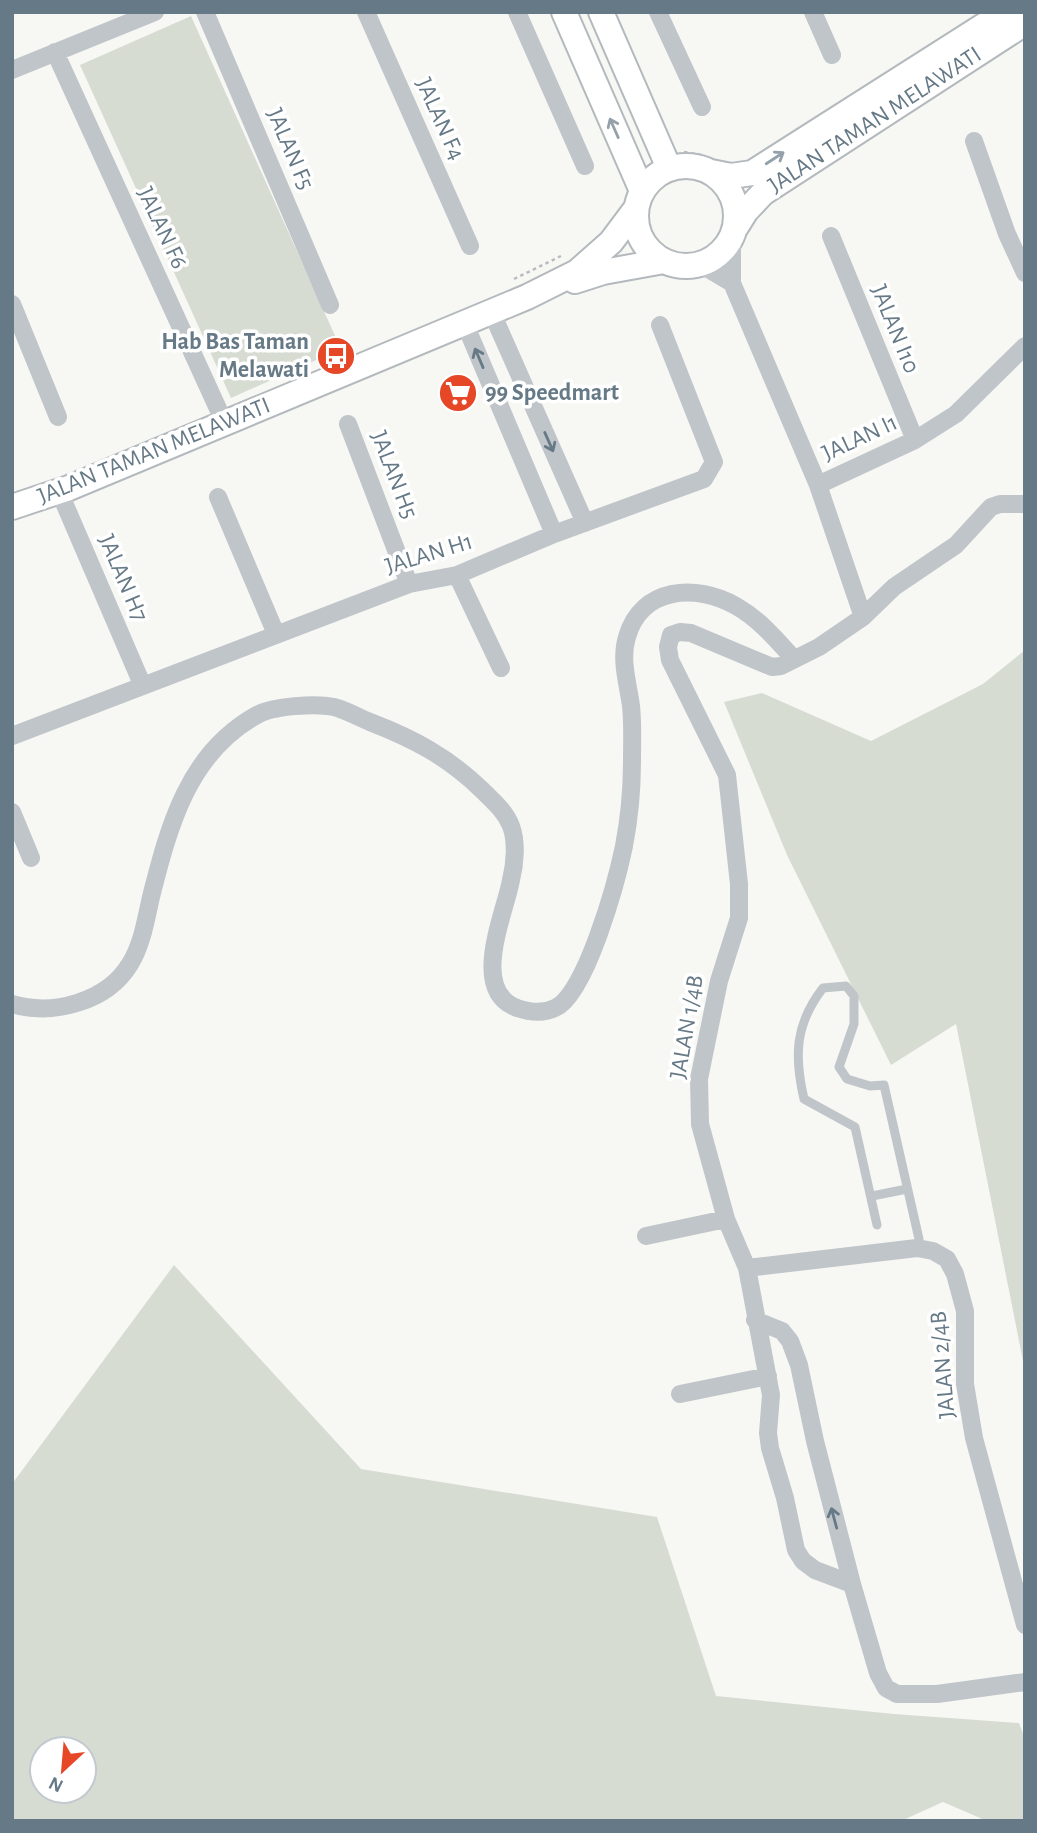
<svg xmlns="http://www.w3.org/2000/svg" width="1037" height="1833" font-family="'Alegreya Sans',sans-serif">
  <style>
    .green { fill: #d7dcd3; fill-rule: evenodd }
    .lines { fill: none; stroke-linecap: round; stroke-linejoin: round }
    .secondary-casing { stroke: #b3b9bd; stroke-width: 28 }
    .path { stroke: #b8bcbf; stroke-width: 2.5; stroke-dasharray: 3.5 3.5; stroke-linecap: butt }
    .lane { stroke: #c0c5c9; stroke-width: 9 }
    .street { stroke: #c0c5c9; stroke-width: 18 }
    .secondary { stroke: #fff; stroke-width: 24 }
    .oneway { stroke: #94a1aa }
    .oneway2 { stroke: #667986 }
    .labels { text-anchor: middle; dominant-baseline: central; stroke-width: 7; stroke-linejoin: round; paint-order: stroke }
    .street-label { font-size: 24px; fill: #667986; stroke: #fff }
    .poi-label { font-size: 24px; font-weight: bold; fill: #667986; stroke: #fff; text-anchor: end }
  </style>
  <rect width="100%" height="100%" fill="#f7f7f4"/>
  <path class="green" d="M191,16L341,349L231,398L80,65Z
    M1025,650V1371L956,1024L891,1065L787,855L724,702L762,693L871,741L983,684Z
    M174,1265L361,1469L657,1517L716,1696L894,1714L1019,1723L1025,1739V1821H987L943,1802L901,1821H12V1484ZM42,1749H84V1791H42Z"/>
  <g class="lines">
    <g class="secondary-casing">
      <path id="secondary" d="M564,12L642,191
        M601,12L669,168
        M636 216a50 50 0 1 1 100 0a50 50 0 1 1-100 0Z
        M711,172L731,176L752,173L1005,12
        M736,227L746,211L763,193L1025,23
        M575,281L603,272L664,261
        M12,507L69,488L527,297L577,272L611,242L635,210"/>
    </g>
    <path class="path" d="M684,152L702,155
      M514,279L561,256"/>
    <path class="lane" d="M872,1196L907,1189
      M877,1225L855,1127L804,1099C794,1056 795,1024 823,988L846,986L854,996V1024L839,1067L847,1079L870,1086L884,1085L919,1239L917,1248"/>
    <path class="street" d="M205,12L330,305
      M366,12L470,246
      M517,12L585,166
      M658,12L702,107
      M813,12L832,55
      M55,52L225,424
      M12,70L155,12
      M974,141L1007,234L1025,273
      M831,236L915,440
      M732,237V283L818,485L863,617
      M700,264L732,283
      M12,304L58,417
      M492,313L585,523
      M465,324L554,534
      M348,424L409,584
      M818,485L915,440L956,414L1025,346
      M59,491L142,684
      M218,497L276,634
      M457,575L501,668
      M12,736L409,584L457,575L554,534L704,479L714,462L660,325
      M12,812L31,858
      M12,1004C53,1016 107,1002 130,964C142,945 146,919 151,897C169,826 188,753 257,715C273,706 316,703 334,707C346,710 358,717 370,722C414,739 448,757 482,790C494,802 505,811 511,826C517,842 515,864 511,880C505,914 469,990 517,1008C529,1012 543,1014 555,1008C586,995 617,880 624,846C629,820 632,788 632,761C632,743 633,724 631,706C628,683 620,660 627,637C641,587 696,583 736,606C759,619 776,639 793,658
      M646,1236L726,1219
      M747,1268L917,1248L933,1251L947,1259L955,1274L965,1311V1384L974,1438L1025,1625
      M755,1320L782,1331L790,1341L799,1365L815,1441L852,1584L878,1673L886,1688L897,1694H937L1025,1682
      M680,1394L768,1376
      M852,1584L815,1570L803,1561L796,1550L785,1498L770,1448L768,1433L771,1395L747,1268L726,1219L700,1124L699,1079L719,981L739,918V884L727,775L670,660L668,647L671,635L680,632L691,633L772,667L781,666L819,647L863,617L894,587L956,545L991,507L1000,504H1025"/>
    <use href="#secondary" class="secondary"/>
  </g>
  <defs><path id="oneway-shaft" d="M-6 0H5M1.5-3L5.5 0L1.5 3" fill="none" stroke-width="1.6" stroke-linecap="round" stroke-linejoin="round" transform="scale(1.75)"/></defs>
  <g class="oneway">
    <use href="#oneway-shaft" transform="translate(614 128) rotate(-114)"/>
    <use href="#oneway-shaft" transform="translate(775 158) rotate(-33)"/>
  </g>
  <g class="oneway2">
    <use href="#oneway-shaft" transform="translate(479 358) rotate(-113)"/>
    <use href="#oneway-shaft" transform="translate(549 442) rotate(66)"/>
    <use href="#oneway-shaft" transform="translate(834 1518) rotate(-105)"/>
  </g>
  <defs>
    <g id="bus-disc" transform="scale(2.0125)"><circle r="9.5" fill="#e54727" stroke="#fff"/><path d="M-5-6H5V4H4V6H2V4H-2V6H-4V4H-5ZM-3.5-4V0h7V-4ZM-3.5 1.2v1.5H-2V1.2ZM2 1.2v1.5H3.5V1.2Z" fill="#fff"/></g>
    <g id="supermarket-disc" transform="scale(2.0125)"><circle r="9.5" fill="#e54727" stroke="#fff"/><path d="M-6-5.5h2.5l.6 2H6L4.5 2H-2.5L-4.4-4H-6ZM-1.5 3.2a1.3 1.3 0 1 0 .1 0ZM3 3.2a1.3 1.3 0 1 0 .1 0Z" fill="#fff"/></g>
  </defs>
  <g fill-rule="evenodd">
    <use href="#bus-disc" x="336" y="356"/>
    <use href="#supermarket-disc" x="458" y="393"/>
  </g>
  <g class="labels">
    <g class="street-label">
      <text transform="translate(440 119) rotate(66)">JALAN F4</text>
      <text transform="translate(875 120) rotate(-33)">JALAN TAMAN MELAWATI</text>
      <text transform="translate(290 149) rotate(67)">JALAN F5</text>
      <text transform="translate(162 228) rotate(65)">JALAN F6</text>
      <text transform="translate(895 329) rotate(68)">JALAN I10</text>
      <text transform="translate(860 438) rotate(-25)">JALAN I1</text>
      <text transform="translate(154 451) rotate(-22)">JALAN TAMAN MELAWATI</text>
      <text transform="translate(394 475) rotate(69)">JALAN H5</text>
      <text transform="translate(429 554) rotate(-17)">JALAN H1</text>
      <text transform="translate(123 578) rotate(67)">JALAN H7</text>
      <text transform="translate(687 1027) rotate(-80)">JALAN 1/4B</text>
      <text transform="translate(943 1365) rotate(-95)">JALAN 2/4B</text>
    </g>
    <g class="poi-label">
      <text x="309" y="342">Hab Bas Taman<tspan x="309" dy="28">Melawati</tspan></text>
      <text x="485" y="393" text-anchor="start">99 Speedmart</text>
    </g>
  </g>
  <rect width="1037" height="1833" fill="none" stroke="#667986" stroke-width="28"/>
  <g transform="translate(63 1770) rotate(206)"><circle r="33" fill="#ffffff" stroke="#c2c9cf" stroke-width="2"/>
  <path d="M0-5L12 26L0 18L-12 26Z" fill="#e54727"/>
  <text y="-10" font-size="19" font-weight="bold" text-anchor="middle" fill="#667986">N</text>
  </g>
</svg>
